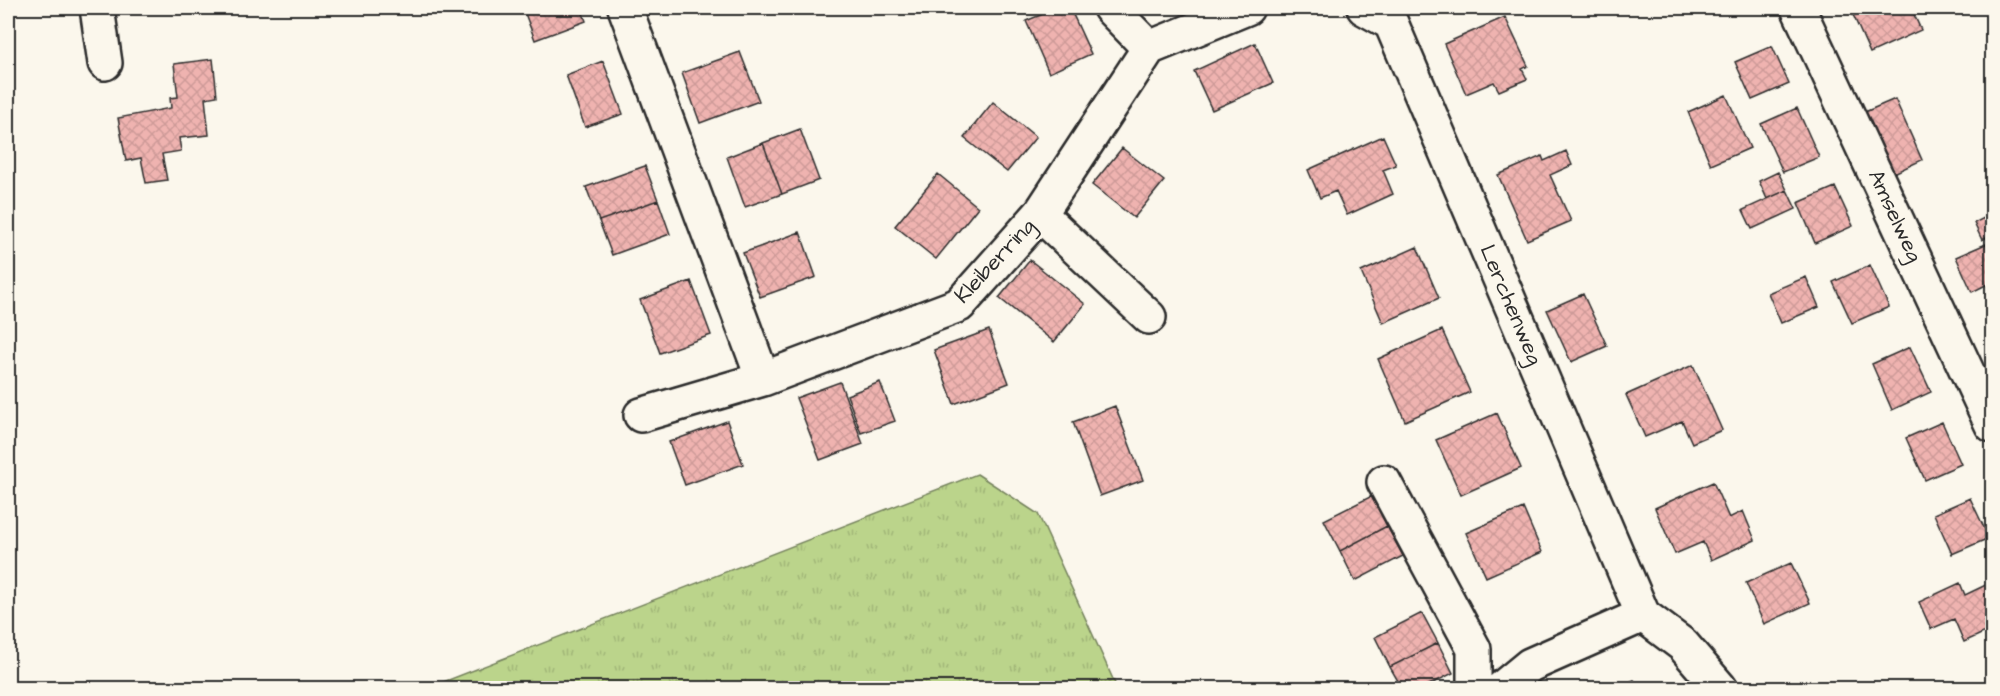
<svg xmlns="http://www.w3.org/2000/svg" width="2000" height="696" font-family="'Architects Daughter',sans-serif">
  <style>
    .grass { fill: url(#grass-tufts); stroke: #73805b; stroke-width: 1.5 }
    .building { fill: url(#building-cross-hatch); stroke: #2b2b2b; stroke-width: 1.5 }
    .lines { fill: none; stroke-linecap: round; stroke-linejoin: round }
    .minor-casing { stroke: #2b2b2b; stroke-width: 38 }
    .minor { stroke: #fbf7ec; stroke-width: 33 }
    .labels { text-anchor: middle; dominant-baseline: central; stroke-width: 4.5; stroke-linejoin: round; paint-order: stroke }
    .street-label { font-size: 22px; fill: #2b2b2b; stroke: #fbf7ec }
  </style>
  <defs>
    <pattern id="grass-tufts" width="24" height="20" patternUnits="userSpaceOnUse" patternTransform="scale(1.5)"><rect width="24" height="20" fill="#bbd48b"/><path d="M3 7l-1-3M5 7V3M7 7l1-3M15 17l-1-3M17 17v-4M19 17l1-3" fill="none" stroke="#a1b678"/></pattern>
    <pattern id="building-cross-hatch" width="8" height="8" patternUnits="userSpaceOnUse" patternTransform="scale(1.5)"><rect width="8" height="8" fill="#efb3b0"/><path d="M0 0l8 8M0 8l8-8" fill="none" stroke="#cd9a98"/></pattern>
  </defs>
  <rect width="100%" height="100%" fill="#fbf7ec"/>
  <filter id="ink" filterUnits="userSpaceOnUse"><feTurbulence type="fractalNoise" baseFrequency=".0167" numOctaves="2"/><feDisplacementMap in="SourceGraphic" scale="12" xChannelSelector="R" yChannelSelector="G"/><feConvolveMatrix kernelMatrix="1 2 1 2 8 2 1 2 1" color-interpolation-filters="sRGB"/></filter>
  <g filter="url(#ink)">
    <path class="grass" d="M977,474L1038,514L1117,688H428Z"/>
    <path class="building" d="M523,8H581L586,21L535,40Z
      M1057,8H1070L1091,54L1049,73L1026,21Z
      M1850,8H1911L1921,30L1870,53Z
      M1505,17L1528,66L1522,69L1527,79L1499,91L1494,82L1466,94L1444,44Z
      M1255,43L1273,83L1212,110L1194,71Z
      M1772,46L1789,84L1752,100L1735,62Z
      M740,52L759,101L700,123L682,73Z
      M213,59L217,96L205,98L209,135L179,138L181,151L162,154L167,180L146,183L141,158L126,161L118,118L171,108L170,98L178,97L174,64Z
      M603,61L623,114L585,127L566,75Z
      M1726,95L1750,148L1711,165L1688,112Z
      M1895,99L1922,160L1892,174L1865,112Z
      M993,102L1036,137L1007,172L964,138Z
      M1797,108L1819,157L1783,172L1761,124Z
      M800,129L819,180L782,194L763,143Z
      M1383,136L1396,165L1383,170L1393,194L1347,215L1336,191L1320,198L1308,170Z
      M763,143L782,194L745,207L727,157Z
      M1122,148L1164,181L1134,218L1092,185Z
      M1566,151L1572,165L1550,175L1571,221L1527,240L1498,175L1542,156L1544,161Z
      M645,166L658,200L599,221L586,187Z
      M1778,172L1787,190L1767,199L1759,181Z
      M938,174L978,207L936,259L895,226Z
      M1835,187L1853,226L1815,243L1798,203Z
      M1787,190L1796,209L1752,229L1743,210Z
      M658,200L670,234L612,255L599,221Z
      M1992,214V235L1982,240L1974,223Z
      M800,232L816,277L760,297L743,253Z
      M1988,243L1992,254V282L1972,292L1956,257Z
      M1417,247L1439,298L1383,323L1361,272Z
      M1030,260L1085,304L1054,342L999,298Z
      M1870,265L1889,307L1852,323L1833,282Z
      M1806,277L1819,307L1781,323L1768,293Z
      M691,281L711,335L660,353L640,300Z
      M1583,294L1607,346L1571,362L1547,310Z
      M989,330L1009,383L954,404L934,350Z
      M1442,330L1470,392L1405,421L1378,359Z
      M1910,347L1931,392L1892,410L1872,364Z
      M1693,365L1722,430L1692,443L1682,421L1645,437L1626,395Z
      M840,382L863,444L820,460L796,398Z
      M880,382L895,421L861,433L847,395Z
      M1115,406L1143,480L1100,496L1073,422Z
      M1497,413L1521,468L1461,495L1436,440Z
      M727,421L743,464L685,485L669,442Z
      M1942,422L1961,464L1925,480L1906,438Z
      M1713,482L1729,518L1743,511L1755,540L1711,560L1703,542L1675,554L1655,508Z
      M1372,496L1387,526L1340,551L1324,520Z
      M1970,498L1989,538L1952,554L1934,514Z
      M1523,508L1542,552L1486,577L1466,533Z
      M1387,526L1403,556L1355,581L1340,551Z
      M1791,563L1810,603L1764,624L1746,583Z
      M1992,582V629L1964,642L1954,619L1931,629L1919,602L1960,583L1965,595Z
      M1422,613L1438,643L1390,667L1375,637Z
      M1438,643L1453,673L1423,688H1402L1390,667Z
      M1634,680L1641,688H1616Z"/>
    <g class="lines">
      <g class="minor-casing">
        <path id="minor" d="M97,8L105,63
          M625,8L763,379L641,415
          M1110,8L1149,48L1247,8
          M1364,8L1391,23L1643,615L1683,645L1720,688
          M1798,8L1992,425
          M1040,214L1149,317
          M763,379L959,305L1040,214L1149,48
          M1384,482L1474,649V688
          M1502,688L1530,665L1643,615"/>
      </g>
      <use href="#minor" class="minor"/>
    </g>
  </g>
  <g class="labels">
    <g class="street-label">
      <text transform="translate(1895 216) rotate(65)">Amselweg</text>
      <text transform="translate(995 261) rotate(-47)">Kleiberring</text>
      <text transform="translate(1511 305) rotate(67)">Lerchenweg</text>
    </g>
  </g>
  <rect width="2000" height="696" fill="none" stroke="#fbf7ec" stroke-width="30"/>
  <rect x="15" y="15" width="1970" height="666" fill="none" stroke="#2b2b2b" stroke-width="2" filter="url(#ink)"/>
</svg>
